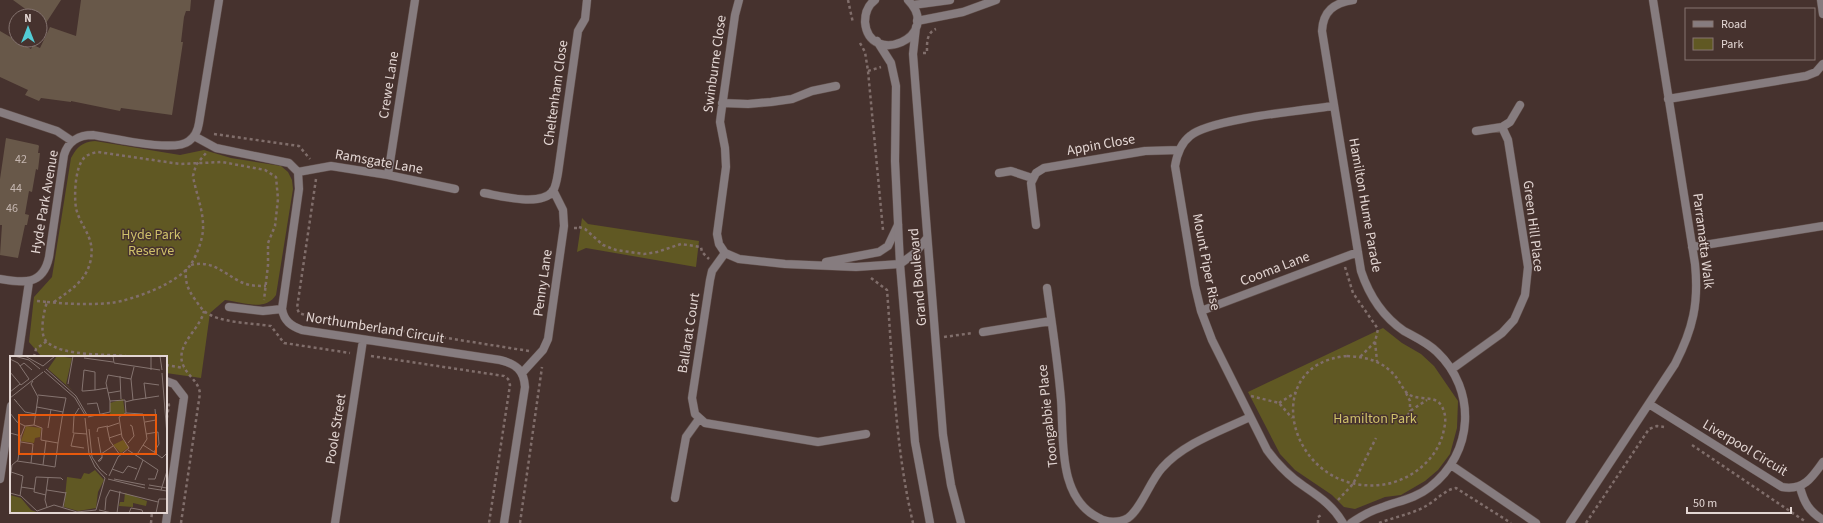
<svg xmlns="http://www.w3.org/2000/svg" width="1823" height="523" font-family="'Source Sans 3',sans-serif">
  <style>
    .green { fill: #605823 }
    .building { fill: #685849 }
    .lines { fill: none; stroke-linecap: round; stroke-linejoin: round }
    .minor-casing { stroke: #62504c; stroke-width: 9 }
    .tertiary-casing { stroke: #62504c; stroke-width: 9 }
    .path { stroke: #806e6b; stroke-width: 2.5; stroke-dasharray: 3 3; stroke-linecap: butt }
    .minor { stroke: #867c7f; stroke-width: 8 }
    .tertiary { stroke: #867c7f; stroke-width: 8 }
    .labels { text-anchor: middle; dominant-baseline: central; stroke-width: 3; stroke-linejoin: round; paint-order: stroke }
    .number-label { font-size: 12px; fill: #c4b6b0 }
    .street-label { font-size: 14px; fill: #e3d6d3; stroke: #46322e }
    .park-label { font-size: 14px; fill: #cfc06a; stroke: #46322e }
    .inset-road { fill: none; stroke: #857470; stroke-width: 1 }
    .view { fill: #e8590c; fill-opacity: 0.15; stroke: #e8590c; stroke-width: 2 }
    .inset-edge { fill: none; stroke: #e3d6d3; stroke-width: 2 }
  </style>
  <rect width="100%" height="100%" fill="#46322e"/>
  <path class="green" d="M95,141L180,155L204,150L231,158L281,166L288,172L292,180L293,189L276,295C265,312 243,302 225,300L210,313L201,378L166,373V357L41,356L29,342L34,297L52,277L71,158C77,147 82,142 95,141Z
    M582,218L588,224L699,241L696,267L586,248L577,252Z
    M1383,328L1402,343L1421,354L1434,366L1458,401L1457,428L1450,454L1438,470L1425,481L1401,495L1385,497L1355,509L1344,507L1332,495L1295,470L1280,454L1248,392Z"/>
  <path class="building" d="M13,0H61L46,23L40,19V16H35Z
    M81,0H191L190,11H186L184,17L181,42H183L172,115L121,108L120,111L71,101V102L41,98L39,101L25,95L28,90L0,77V31L31,49L33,45L40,48L50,27L76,36Z
    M6,138L38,145L39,146L38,153H40L38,170L36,169L32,192L29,191L25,214L29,215L27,225H25L18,258L0,255L2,225H0V179Z"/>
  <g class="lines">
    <g class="minor-casing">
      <path id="minor" d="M739,0L735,15L721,114L720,122L725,148L726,167L717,234L719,244L725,253L739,259L785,264L856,267L900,264
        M1821,0L1823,14
        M913,5L950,0
        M917,21L963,12L996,0
        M1668,99L1806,76L1816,72L1823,64
        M722,103L748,104L771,102L792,99L812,91L836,86
        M1334,106C1305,110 1209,119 1190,136C1181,143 1177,154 1175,166L1195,286L1201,311L1212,340L1267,450C1278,465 1290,477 1305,487C1321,498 1333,506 1343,523
        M0,112L57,131L72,141
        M1502,127L1510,122L1520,105
        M194,136L216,148L289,163L298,172L299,189L282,309C284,321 291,326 302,330L500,360C516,364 524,370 525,387L504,523
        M298,172L331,166L388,175L455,189
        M999,173L1011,171L1032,178
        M388,175L415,0
        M484,193C501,196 541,207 553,191C556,186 557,179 558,173L578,31L585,19L587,0
        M1036,225L1031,183L1036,173L1044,168L1145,151L1179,150
        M1692,247L1823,226
        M725,253L712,271L710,280L692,398L695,414L705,423L818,442L866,434
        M826,262L879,252L888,246L898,225
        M0,279C23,283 43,286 49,257L64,155C68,141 79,135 93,135C113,138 175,153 189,141C196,136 198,130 199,123L219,0
        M1047,288C1052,325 1058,363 1061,400C1064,438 1057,498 1099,518C1107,523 1119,523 1128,518C1141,509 1150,481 1162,468C1184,443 1221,431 1250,417
        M229,307L263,311L282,309
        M1201,311L1358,252
        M983,332L1051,321
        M18,357L29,282
        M1452,369L1502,333L1514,320L1525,295L1528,267L1508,140L1502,127L1476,131
        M522,373L543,350L548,339L564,226L563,210L553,190
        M166,381L174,384L184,397L166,523
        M1649,404L1782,487C1803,491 1812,478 1823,462
        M1451,465L1536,523
        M0,479L11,406
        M1800,487C1804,503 1809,511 1823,520
        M675,498L686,437L699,419
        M335,523L363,340
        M1351,523C1360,517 1370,511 1380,508C1398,501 1415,499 1430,487C1474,453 1477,390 1437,352C1428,343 1415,337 1404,331C1382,316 1369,295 1361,271L1322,31C1323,11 1334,3 1353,0
        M1570,523L1675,364C1693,329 1699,303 1695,264L1653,0"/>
    </g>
    <g class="tertiary-casing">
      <path id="tertiary" d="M875,0C868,5 865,13 865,22C869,68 944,37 908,0
        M916,27L913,54L943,435L951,485L961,523
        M877,41L891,63L896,86L895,161L900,264L915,442L930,523
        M900,264L915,253L927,238"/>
    </g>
    <path class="path" d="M848,0L853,23
      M860,43L865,52L868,71L883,230
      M923,53H927C927,44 926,33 936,29
      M868,71L881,67
      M214,134L299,146L310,159
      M316,179L297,308L299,313L308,316L529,351
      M574,228H579V227L585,229L603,245L616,250L644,254L657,252L681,244L701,247L702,252L709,259
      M191,265C212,260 222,272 239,281C248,286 257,286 266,286
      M1345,267L1353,293L1378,329L1375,342L1360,357
      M186,269C185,281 187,288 194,298C197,302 200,307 204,311C218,323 252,323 271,326L284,343L350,353
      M871,278L887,290C893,367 895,447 913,523
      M37,301L47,302C44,311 39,333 46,341C62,358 113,353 134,357
      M47,302C68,304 89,305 111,303C133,300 179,283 191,264C197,255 202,241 203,230C204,211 196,194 193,176L196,165L206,153
      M54,302C69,291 85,282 90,263C97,238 80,227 76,208C74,196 75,167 84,158C88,154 93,153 98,152L180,164L222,162L265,170L276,177L278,199L275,226L268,243V265L264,300
      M944,337L973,333
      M1375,342L1377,361
      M371,356L504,376L508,379L510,385L489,523
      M1347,356C1367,357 1383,361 1396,377C1399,381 1402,387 1406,392C1415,402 1434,394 1441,405C1446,413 1446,421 1444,429C1439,459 1410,482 1380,485C1289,494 1256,364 1347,356Z
      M34,357L36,349L47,341
      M166,365L184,368
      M1406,393L1410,401V411
      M1251,396L1279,403L1292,418
      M166,398L169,405L166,423
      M1279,403L1295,393
      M1405,421L1410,411L1427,400
      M1692,445L1806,522
      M1338,500L1353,484L1376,438
      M151,523L152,512
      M181,523L200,393C198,381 189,377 184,367C173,346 200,330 204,311
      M520,523L542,367
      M1318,523V517L1323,514
      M1379,523C1395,517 1412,514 1426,506C1435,501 1446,489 1456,488L1511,523
      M1586,523L1649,429L1657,426L1664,427"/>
    <use href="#minor" class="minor"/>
    <use href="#tertiary" class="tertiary"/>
  </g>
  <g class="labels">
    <g class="number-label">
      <text x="21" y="159">42</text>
      <text x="16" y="188">44</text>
      <text x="12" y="208">46</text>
    </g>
    <g class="street-label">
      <text transform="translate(715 64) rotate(-82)">Swinburne Close</text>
      <text transform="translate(389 85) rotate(-81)">Crewe Lane</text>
      <text transform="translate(556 93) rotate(-82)">Cheltenham Close</text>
      <text transform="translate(1101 145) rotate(-10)">Appin Close</text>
      <text transform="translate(379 162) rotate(10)">Ramsgate Lane</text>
      <text transform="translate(45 202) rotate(-80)">Hyde Park Avenue</text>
      <text transform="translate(1365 205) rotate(80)">Hamilton Hume Parade</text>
      <text transform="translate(1533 226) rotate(83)">Green Hill Place</text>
      <text transform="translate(1703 241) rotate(83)">Parramatta Walk</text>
      <text transform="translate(1206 262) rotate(79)">Mount Piper Rise</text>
      <text transform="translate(1275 269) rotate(-21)">Cooma Lane</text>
      <text transform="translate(918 277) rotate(-95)">Grand Boulevard</text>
      <text transform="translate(543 283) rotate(-82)">Penny Lane</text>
      <text transform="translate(375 328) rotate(9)">Northumberland Circuit</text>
      <text transform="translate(689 333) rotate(-81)">Ballarat Court</text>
      <text transform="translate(1048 416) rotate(-96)">Toongabbie Place</text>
      <text transform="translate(336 429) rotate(-81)">Poole Street</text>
      <text transform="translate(1745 448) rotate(31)">Liverpool Circuit</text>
    </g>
    <g class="park-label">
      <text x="151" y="235">Hyde Park<tspan x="151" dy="16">Reserve</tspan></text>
      <text x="1375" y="419">Hamilton Park</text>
    </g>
  </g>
  <g transform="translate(10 356)">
    <rect width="157" height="157" fill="#46322e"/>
    <path d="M47,0L62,2L56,28L63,35L38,13ZM113,43L115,58H100V47ZM16,70L31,72L30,81L25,82L24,87L11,85ZM113,84L119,91L111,97L103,89ZM85,114L94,124L88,136L86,152L68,155L54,151L57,121L71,123L74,117L79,118ZM115,137L137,145L136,150L123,147V151L109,150L110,146H114ZM0,139L11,142L21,154L29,157H0Z" fill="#605823"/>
    <path class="inset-road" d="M4,0L19,4L30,13M15,0L33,10M103,0L104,7L150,14M141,0V14M150,0L152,14M74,2L103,6M0,3L8,7L19,23L11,29L0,16M10,10L14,7L22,14M33,10L45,0M36,13L66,40L77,59M34,15L65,42L75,59M152,17L157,79M110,20L111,43M58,28L63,0M85,34V16L74,14L72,35H74L85,34L97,32M0,36L10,28M98,37L110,35M28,39L56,42L53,56M0,42L33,16M136,43L134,27L149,29M123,44L149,40M100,45L96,27L98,19L121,23M7,46L4,43L15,56L26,58M115,46L123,44L121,23L124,11M77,48L87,47L90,58M27,51L53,56L48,87M69,52L64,60L63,77L77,78M0,57L7,66L15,70M116,57L133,58L137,83L126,100M78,61L100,56V45L115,44L116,57L109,61L112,81L119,92L108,101L99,120M75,62L79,98L85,111L95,122M135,66L146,64L145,53M109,67L97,71L100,85L110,99M38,72L41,53M79,73L82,101L90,113L97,119M87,76L88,72L98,70M0,77L11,80L15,70L24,69L28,41L21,28L23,25M64,78L61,90L74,92M88,81L91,98L103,90M99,82L111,78M11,86L23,88L21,107L45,111L48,87L31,84L32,72L24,69M118,87L124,80L122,70L120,69M133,89L144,96L149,88L148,76L136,78M118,94L148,114L145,123H138M144,96L152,102L156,98M92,101L88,105H90L92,102V98M7,105L21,107M33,109L36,85M102,113L113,117L118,110L127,113M1,116L13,120L10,140M98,123L135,132M104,123L135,129M0,124L2,109L8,104L11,80M125,124L133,104M139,129L157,132M11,131L24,133M138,132L157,135M37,134L56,137M151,134L157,115M0,137L11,140L27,155L44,149L67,156L86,154M36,139L24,136L26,121L51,122L53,124M37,151L35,144L38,122M53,151L56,136M86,154L95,122M89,154L102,157M95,154L96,142L100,134L148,146M107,157L110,135M119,157L121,152L132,154L133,157M146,157L149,143H157"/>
    <path class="view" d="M9,59H146V98H9Z"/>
    <rect width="157" height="157" class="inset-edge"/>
  </g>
  <rect x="1685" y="8" width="130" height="52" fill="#46322e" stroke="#857470"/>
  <rect x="1693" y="21" width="20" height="6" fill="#867c7f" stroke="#857470"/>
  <text x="1721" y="28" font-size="12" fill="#e3d6d3">Road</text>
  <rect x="1693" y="38" width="20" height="12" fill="#605823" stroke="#857470"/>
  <text x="1721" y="48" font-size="12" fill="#e3d6d3">Park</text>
  <g transform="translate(28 28)"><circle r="19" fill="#46322e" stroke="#857470"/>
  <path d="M0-3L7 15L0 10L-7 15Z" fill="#52ccd5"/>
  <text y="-6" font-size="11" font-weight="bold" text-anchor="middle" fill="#e3d6d3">N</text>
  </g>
  <path d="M1687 507v6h104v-6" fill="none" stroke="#e3d6d3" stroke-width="2"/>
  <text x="1693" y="507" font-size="12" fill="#e3d6d3" stroke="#46322e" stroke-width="3" paint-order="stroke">50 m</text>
</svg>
